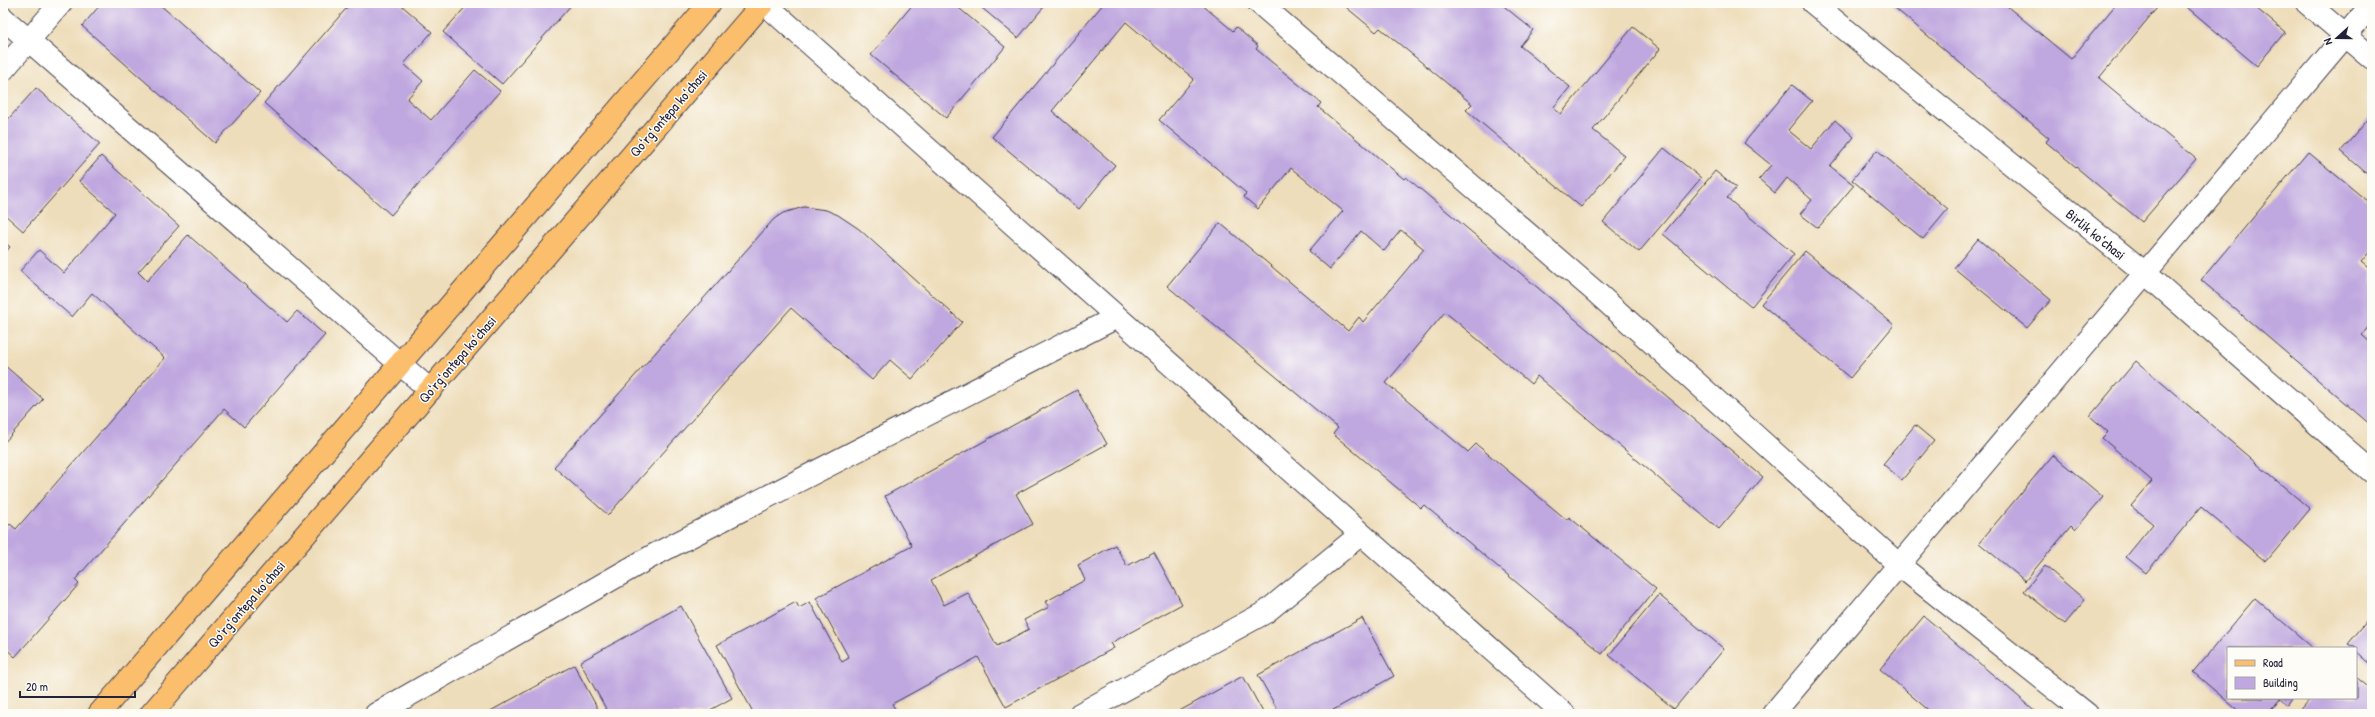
<svg xmlns="http://www.w3.org/2000/svg" width="2375" height="717" font-family="'Patrick Hand',sans-serif">
  <style>
    .building { fill: #bfa7df }
    .lines { fill: none; stroke-linecap: round; stroke-linejoin: round }
    .minor-casing { stroke: #413e4e; stroke-width: 24 }
    .major-casing { stroke: #413e4e; stroke-width: 24 }
    .minor { stroke: #fff; stroke-width: 22 }
    .major { stroke: #fabe6d; stroke-width: 22 }
    .labels { text-anchor: middle; dominant-baseline: central; stroke-width: 3; stroke-linejoin: round; paint-order: stroke }
    .street-label { font-size: 14px; fill: #22223b; stroke: #fdfcf7 }
  </style>
  <rect width="100%" height="100%" fill="#fdfcf7"/>
  <filter id="ink" filterUnits="userSpaceOnUse"><feTurbulence type="fractalNoise" baseFrequency=".025" numOctaves="2"/><feDisplacementMap in="SourceGraphic" scale="8" xChannelSelector="R" yChannelSelector="G"/><feConvolveMatrix kernelMatrix="1 2 1 2 8 2 1 2 1" color-interpolation-filters="sRGB"/></filter>
  <filter id="wash" filterUnits="userSpaceOnUse"><feTurbulence type="fractalNoise" baseFrequency=".012" numOctaves="4" result="noise"/><feDisplacementMap in="SourceGraphic" scale="16" xChannelSelector="R" yChannelSelector="G"/><feGaussianBlur stdDeviation="0.9" result="paint"/><feColorMatrix in="noise" values="0 0 0 0 0 0 0 0 0 0 0 0 0 0 0 0 0 1.4 0 .05"/><feComposite in="paint" operator="in"/></filter>
  <g filter="url(#wash)">
    <rect width="100%" height="100%" fill="#eeddba"/>
    <g id="blocks">
      <path class="building" d="M102,3H158L260,93L215,143L82,26Z
        M351,3H399L432,32L404,64L423,81L407,99L431,120L475,70L500,91L391,215L264,103Z
        M469,3H573L502,84L443,32Z
        M914,3H953L1005,47L946,118L871,55Z
        M976,3H1047L1018,38Z
        M1104,3H1200L1233,31L1236,27L1258,46L1256,49L1321,103L1318,107L1404,179L1406,177L1763,477L1719,529L1537,376L1531,384L1445,312L1386,383L1468,452L1476,444L1567,520L1569,517L1656,589L1602,654L1424,505L1421,508L1333,434L1338,428L1167,286L1220,223L1348,331L1359,317L1363,322L1424,249L1401,230L1384,251L1361,231L1330,269L1309,251L1343,211L1291,168L1258,209L1244,197L1246,193L1159,120L1194,79L1126,22L1052,111L1115,165L1079,209L992,137Z
        M1341,3H1392L1397,7L1400,3H1500L1533,30L1520,46L1570,87L1553,108L1561,114L1633,27L1660,49L1593,130L1625,156L1581,207L1466,110L1472,104L1380,28L1376,32Z
        M1889,3H2011L2008,7L2071,59L2117,3H2161L2099,78L2196,159L2142,222L2046,142L2049,138Z
        M2182,3H2250L2285,32L2257,66Z
        M1792,85L1812,101L1788,130L1811,149L1835,120L1854,137L1830,166L1854,185L1818,228L1800,214L1812,200L1787,178L1775,193L1759,179L1771,165L1744,143Z
        M36,88L100,144L23,231L3,213V125Z
        M2371,116L2372,117V178L2341,151Z
        M1664,148L1701,178L1639,252L1603,222Z
        M1877,150L1948,209L1923,239L1852,180Z
        M2308,152L2372,205V249L2361,262L2372,271V322L2362,335L2372,344V426L2201,280Z
        M101,156L179,226L138,272L147,281L188,235L287,322L297,311L325,335L244,427L224,409L75,580L79,584L15,657L3,646V532L10,524L16,529L165,358L92,293L72,317L20,271L39,250L64,273L115,213L79,181Z
        M1715,171L1736,188L1727,198L1794,254L1751,307L1663,234Z
        M804,207L826,210L838,215L859,229L962,322L912,379L890,360L872,380L791,308L608,515L554,467L774,219L783,213Z
        M1978,239L2051,300L2027,328L1954,268Z
        M3,241L10,247L3,255Z
        M1805,251L1894,325L1850,378L1761,304Z
        M2136,361L2310,509L2266,562L2201,507L2146,573L2126,557L2153,524L2131,506L2152,481L2102,438L2108,432L2090,416Z
        M3,364L43,399L3,444Z
        M1077,390L1107,444L1016,494L1033,524L931,580L944,605L968,593L997,646L1029,629L1024,620L1049,607L1045,602L1085,580L1078,565L1115,545L1127,566L1154,552L1182,604L1111,643L1114,648L1006,707L978,657L892,704L898,714H754L717,645L796,602L799,608L810,602L842,662L849,658L816,598L912,546L885,496Z
        M1915,425L1934,441L1902,480L1883,464Z
        M2053,455L2103,497L2075,530L2071,526L2025,581L1979,543Z
        M2045,566L2085,600L2065,624L2024,591Z
        M1659,595L1724,649L1674,709L1609,655Z
        M2255,598L2313,648H2228V698H2292L2287,705L2280,699L2268,714H2242L2193,672Z
        M681,606L732,698L703,714H609L580,662Z
        M2372,615V665L2356,651V648L2348,644Z
        M1924,616L2019,697L2039,714H1933L1880,669Z
        M1362,618L1394,676L1326,714H1280L1258,675Z
        M574,665L598,709L590,714H485Z
        M1243,676L1264,714H1174Z
        M2356,677L2372,690V714H2296L2310,698H2356Z"/>
    </g>
  </g>
  <g filter="url(#ink)">
    <use href="#blocks" fill-opacity="0" stroke="#413e4e" stroke-width="1"/>
    <g class="lines">
      <g class="minor-casing">
        <path id="minor" d="M764,3L1564,714
          M1259,3L1598,294L1899,565L2087,714
          M1813,3L2145,273L2372,472
          M2307,3L2372,58
          M3,18L430,390
          M3,70L61,3
          M376,714L654,555L1117,317
          M1080,714L1266,612L1361,534
          M1773,714L2372,4"/>
      </g>
      <g class="major-casing">
        <path id="major" d="M99,714L710,3
          M151,714L763,3"/>
      </g>
      <use href="#minor" class="minor"/>
      <use href="#major" class="major"/>
    </g>
  </g>
  <g class="labels">
    <g class="street-label">
      <text transform="translate(668 113) rotate(-49)">Qoʻrgʻontepa koʻchasi</text>
      <text transform="translate(2096 234) rotate(39)">Birlik koʻchasi</text>
      <text transform="translate(457 359) rotate(-49)">Qoʻrgʻontepa koʻchasi</text>
      <text transform="translate(246 604) rotate(-49)">Qoʻrgʻontepa koʻchasi</text>
    </g>
  </g>
  <rect width="2375" height="717" fill="none" stroke="#fdfcf7" stroke-width="16"/>
  <rect x="2227" y="647" width="130" height="52" fill="#fdfcf7" stroke="#a5a5ac"/>
  <rect x="2235" y="660" width="20" height="6" fill="#fabe6d" stroke="#a5a5ac"/>
  <text x="2263" y="667" font-size="12" fill="#22223b">Road</text>
  <rect x="2235" y="677" width="20" height="12" fill="#bfa7df" stroke="#a5a5ac"/>
  <text x="2263" y="687" font-size="12" fill="#22223b">Building</text>
  <g transform="translate(2337 38) rotate(249)" stroke="#fdfcf7" stroke-width="3" paint-order="stroke">
  <path d="M0-3L7 15L0 10L-7 15Z" fill="#22223b"/>
  <text y="-6" font-size="11" font-weight="bold" text-anchor="middle" fill="#22223b">N</text>
  </g>
  <path d="M20 691v6h115v-6" fill="none" stroke="#22223b" stroke-width="2"/>
  <text x="26" y="691" font-size="12" fill="#22223b" stroke="#fdfcf7" stroke-width="3" paint-order="stroke">20 m</text>
</svg>
